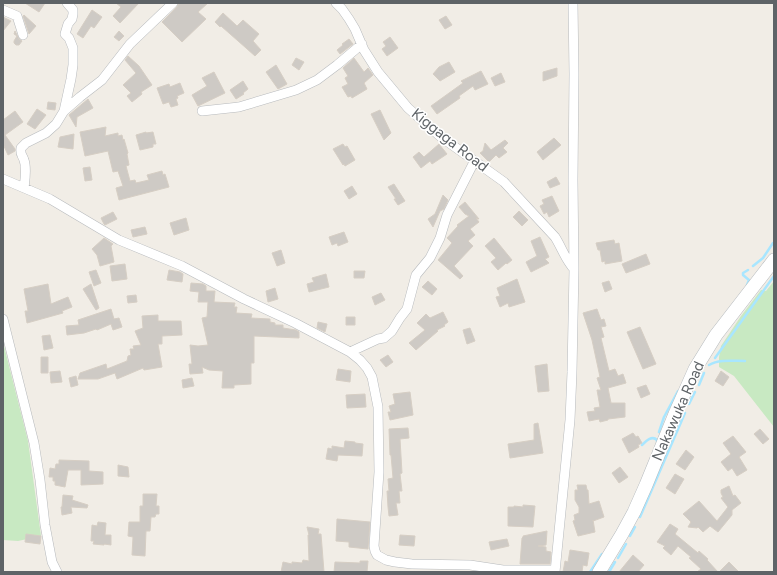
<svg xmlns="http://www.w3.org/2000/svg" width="777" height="575" font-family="Figtree,sans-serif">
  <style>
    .green { fill: #c8e9c2 }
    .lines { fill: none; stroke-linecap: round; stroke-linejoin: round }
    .stream { stroke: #a8e6ff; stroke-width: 2.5 }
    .building { fill: #cecac5; stroke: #d6cec4 }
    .street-casing { stroke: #b7babd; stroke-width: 10 }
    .secondary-casing { stroke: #b5babe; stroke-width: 14 }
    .street { stroke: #fff; stroke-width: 9 }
    .secondary { stroke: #fff; stroke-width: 13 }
    .labels { text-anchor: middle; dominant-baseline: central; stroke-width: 3; stroke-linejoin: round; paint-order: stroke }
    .street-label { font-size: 15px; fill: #5e6367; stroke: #fff }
  </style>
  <rect width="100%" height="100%" fill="#f1ede6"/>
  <path class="green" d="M774,281V427L734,376L719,367V357L721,346L741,316L761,290L766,291Z
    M3,342L28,441L41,536L18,541L3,540Z"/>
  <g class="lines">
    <path class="stream" d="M753,266L763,258L773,243
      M747,285L749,280L743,275V273L748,270
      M715,358L774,276
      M709,365C719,359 733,361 745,361
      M699,385L704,373
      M689,404L695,392
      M659,432L664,417L678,391
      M642,445C646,441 652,435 657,440V442
      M640,517L685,413
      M630,536L635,527
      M618,558L626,544
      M590,572L602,554
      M609,572L615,562"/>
  </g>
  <path class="building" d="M25,3H45L39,12Z
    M116,3H139L120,23L113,16L121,7Z
    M179,3H208L198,12L206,19L182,42L162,22L177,7Z
    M92,10L102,17L94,28L91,26L83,38L77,34Z
    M223,13L237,26L243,20L259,34L253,41L261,50L255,56L246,48L221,26L220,27L215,22Z
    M24,15L36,26L29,34L23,16Z
    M446,16L452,25L445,29L439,20Z
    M3,17L11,21L3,31Z
    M15,31L19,39L22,41L19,45H16L14,43V41L17,36L14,34Z
    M119,31L124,36L119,41L114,37Z
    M390,37L398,48L387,56L382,49L386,46L383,42Z
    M349,39L353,44L340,54L337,50L343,45L342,44Z
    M128,56L139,66L152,85L141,92L142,94L132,102L127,96L131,93L123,85L136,73L125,60Z
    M296,58L304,62L299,70L292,65Z
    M354,58L364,72L368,68L373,75L364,83L367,89L352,98L351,96L348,97L342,87L348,84L345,78L348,76L343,68Z
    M449,62L455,72L440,81L433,74L439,67Z
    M276,65L287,84L278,89L266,72Z
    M557,68V76L543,81V72Z
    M481,71L488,84L475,90L473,86L459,96L460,98L437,114L431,106L463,83L461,81Z
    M214,72L225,93L198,106L192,95L207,86L202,78Z
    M501,73L505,82L495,86L491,78Z
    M243,81L248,89L243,93L244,94L236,99L230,90Z
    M180,83L184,93L177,96L178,98L176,99L178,105L171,107L169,102L163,104L157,88L169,84L170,87Z
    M88,99L93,108L77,117L76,127L69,115Z
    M48,102L56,103L55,110L47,109Z
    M37,109L46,115L35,129L27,124Z
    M380,110L391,133L384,140L371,114Z
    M15,111L23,122L5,135L15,149V151L8,155L3,144V120Z
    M106,127L105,136L118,133V136L122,135L123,140L124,139L128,153L127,154L129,165L126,166L130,181L135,180L136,183L149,180L147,175L162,171L163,175L165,174L169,187L119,200L116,188L123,186L118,171L113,172L108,151L85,156L80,132Z
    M146,132V133L153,132L156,144H153V147L140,150L136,135Z
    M74,134L73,149L58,147L60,137Z
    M554,138L561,145L543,160L537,152Z
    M505,140L508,143L503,148L507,152L499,158L496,155L489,162L480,153L483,151L485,143L491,150Z
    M343,144L345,147L347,146L355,160L345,166L344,164L343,165L333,149Z
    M439,144L447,154L432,164L430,161L421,168L413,157L419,152L424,157Z
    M90,167L92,180L85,181L83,168Z
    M556,177L560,184L550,188L547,182Z
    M394,184L405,201L398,205L394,199H396L388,187Z
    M352,186L357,194L349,199L344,191Z
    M443,195L448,200L444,209L440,211L433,227L428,219L435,214Z
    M552,196L559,211L549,217L547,212L544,214L540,206L544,204L542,200Z
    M465,202L479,219L476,218L479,222L470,229L475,235L468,241L473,246L454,266L463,276L460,279L438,260L452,243L447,238L458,226L457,225L469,216L465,214L459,207Z
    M519,211L528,220L522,226L513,217Z
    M113,212L117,219L105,225L104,224L101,218Z
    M186,218L189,230L174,235L170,223Z
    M145,227L147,234L133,237L131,230Z
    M344,232L348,242L338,246L337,243L332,245L329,237Z
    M540,237L549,257L545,259L549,263L531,272L526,262L537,256L531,241Z
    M104,238L113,244L111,246L114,262L100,266L97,255L92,249Z
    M494,238L512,260L507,264L506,263L498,270L491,262L496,258L485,246Z
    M614,240L615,244L619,243L622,261L605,264V261L602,262L600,250H598L596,243Z
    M281,250L285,263L277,266L272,253Z
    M646,254L650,264L626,273L622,264Z
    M125,264L127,279L112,281L110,266Z
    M96,270L101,283L94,286L89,272Z
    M169,270L180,272L183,274L182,282L167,280Z
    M354,271H365L364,278H354Z
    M326,274L329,287L309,292L307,284L314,282L312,278Z
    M517,279L525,302L509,307L508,303L500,307L496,297L500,296L497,288Z
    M428,281L437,289L432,295L422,287Z
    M609,281L612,289L605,292L602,283Z
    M191,283L203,284L206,286V291H215L214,302L235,303L234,307H237L236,313L252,314L251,318L270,319V322L275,323V325H283V328L296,330L299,332V338L254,336V363H251V384L234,385V388H222L223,371L209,370L202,367L203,373L190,374L189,364H192L190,345L198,346L208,345L202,318L207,317L208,302H198L199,292L190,291Z
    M48,284L51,304L68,297L72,307L62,311L63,313L27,323L25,311H28L24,289Z
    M91,284L99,308L96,310L83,289Z
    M275,288L278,299L268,302L266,291Z
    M381,293L385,300L375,305L372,297Z
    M136,295L137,302L128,303L127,296Z
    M111,309L114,319L119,318L122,327L113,330L111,324L97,330L96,329L84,333L67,335L66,326L79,325L78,320Z
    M597,309L601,320L604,319L606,326L601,327L604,337L601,338L609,371L615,369L618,376L623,374L626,383L608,388L611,403H625V417L608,419V420L600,422L599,419L589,421L587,412L595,411L594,408L600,407L597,390H601L597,378L600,377L592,340L583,313Z
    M443,312L448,322L444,325L445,326L437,330L438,331L416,350L409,343L425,330L417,323L426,314L430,318Z
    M158,315V321H181L182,335L162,336V344H158L162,367L144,370L143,368L117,379L115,373L98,379H78L80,373L106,364L107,369L127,361L128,356L131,355L130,349H134L133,346L141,345L135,331L143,328L142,316Z
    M346,317H355V325H346Z
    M318,322L327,324L325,332L317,328Z
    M640,327L656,364L643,369L627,332Z
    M470,328L475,341L467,344L463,330Z
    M50,335L53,348L44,350L42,336Z
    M388,355L393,362L386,367L380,360Z
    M41,357H48V373H41Z
    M547,364L549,391L538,392L535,366Z
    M338,369L351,371L350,382L336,380Z
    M60,371L62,382L51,383L50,372Z
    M721,371L729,377L723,386L715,381Z
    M76,376L78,385L71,387L69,378Z
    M192,378L194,386L183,388L182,380Z
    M646,385L650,394L641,398L637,388Z
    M410,392L413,415L390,420L388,412H391L389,406L395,404L393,394Z
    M365,394L366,407L347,408L346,395Z
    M538,423L543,453L510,458L508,444L534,440V424Z
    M408,428L409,438L400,439L402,473L400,474L402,491H399L400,503H396L398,515L389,516L388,507L387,491H389L388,479L393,478L391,455H390L389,429Z
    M760,429L769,439L763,444L754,434Z
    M633,433L636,437L638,436L642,443L638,445L639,447L629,453L622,439Z
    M733,436L746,452L739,457L747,470L737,476L732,468L728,471L721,462L731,454L723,443Z
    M345,441L355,442V443L363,444L362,456L338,455L337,461L326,459L328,448L332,449V446L344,448Z
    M686,450L694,457L685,470L676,464Z
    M59,460L89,461V471L103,472V484L81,485V470H68L65,487L55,485V481H53V477H49L50,468L55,469L56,464H59Z
    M118,465L128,467L129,477L118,476Z
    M620,467L628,477L619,483L612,473Z
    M675,474L684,479L675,494L666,488Z
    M577,485H586L587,490H588L589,504L599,501L604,517L593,521V520L595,532L578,536L573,521L575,520L574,515L579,513V507L575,500V490H578Z
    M729,486L733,496L735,495L741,503L732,510V515L718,532L710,526L703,532L698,527L697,528L688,527L691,522L683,514L699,501L717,521L728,507L721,498L723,497L721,493V490Z
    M143,494H157L156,506H159V514H156L155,517H151L150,531H146L145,556L132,555L133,537L128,536L129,522H140V506H143Z
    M63,495L73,496L72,500L88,505L87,508L71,507L72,513L62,515L61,507H62Z
    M523,505L535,506L533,527L508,526V507H514V506L523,507Z
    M337,519L370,522L368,549L349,547V542L336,541Z
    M98,522L106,523L105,535H111V545L104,544V545L93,544L94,541H91L92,525L97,526Z
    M670,524L678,529L675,534L698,553L699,551L708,559L707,560L718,572H697L701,569L689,558L691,557L678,546L671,555L663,548L665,546L657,542Z
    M307,527L319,529L318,534H321L324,572H281L283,562L292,564V562L302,563L303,560L309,561L308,535H309Z
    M547,531L546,545L538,546L546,547V551L551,552L550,564H520L522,538L523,537V536Z
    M26,534L41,536L40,544L25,542Z
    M400,535L415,536L414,546L399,545Z
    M507,539L509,546L491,550L489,542Z
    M570,550L589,553L587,566L583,565L582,572H563L565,561L568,562Z
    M633,555L644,565L638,572H619Z
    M360,561H368L367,572H334L335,562L360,563Z
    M729,562L739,572H719Z"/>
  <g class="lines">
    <g class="street-casing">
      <path id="street" d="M336,3L342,9L349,19L355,29L364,50L378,72L408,108L441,137L504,182L555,237C562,248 565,259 574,269
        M3,10L17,16L23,35
        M64,111L80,97L102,80L130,44L173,3
        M202,111L239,107L296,90L317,80L337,65L362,44
        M3,179L50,199L119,240L182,266L244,299L295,323L350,352L360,360L367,368L372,377L378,407L379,472L374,546L375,551L377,555L386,560L395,562L412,564L470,565L503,570H555
        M24,188C25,180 27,168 24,160C22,154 20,155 21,148L26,143L46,133L56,124L64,111L71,79L73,65V48L69,38L65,34L68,24L72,19L73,14V10L67,3
        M3,319L34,443L40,480L45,525L52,562L57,572
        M350,352L378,339L384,338L392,331L400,318L407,309L416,275L430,258L440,238L447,215L474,162
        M555,572L570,420L572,372L574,269L573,180L574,74L573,3"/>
    </g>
    <g class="secondary-casing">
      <path id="secondary" d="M599,572L622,534L634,512L646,485L675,414L695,369L716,335L774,260"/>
    </g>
    <use href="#street" class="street"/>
    <use href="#secondary" class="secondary"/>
  </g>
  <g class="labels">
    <g class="street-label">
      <text transform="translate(450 140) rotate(38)">Kiggaga Road</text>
      <text transform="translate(678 411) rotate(-66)">Nakawuka Road</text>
    </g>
  </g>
  <rect width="777" height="575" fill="none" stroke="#5e6367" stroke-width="8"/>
</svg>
